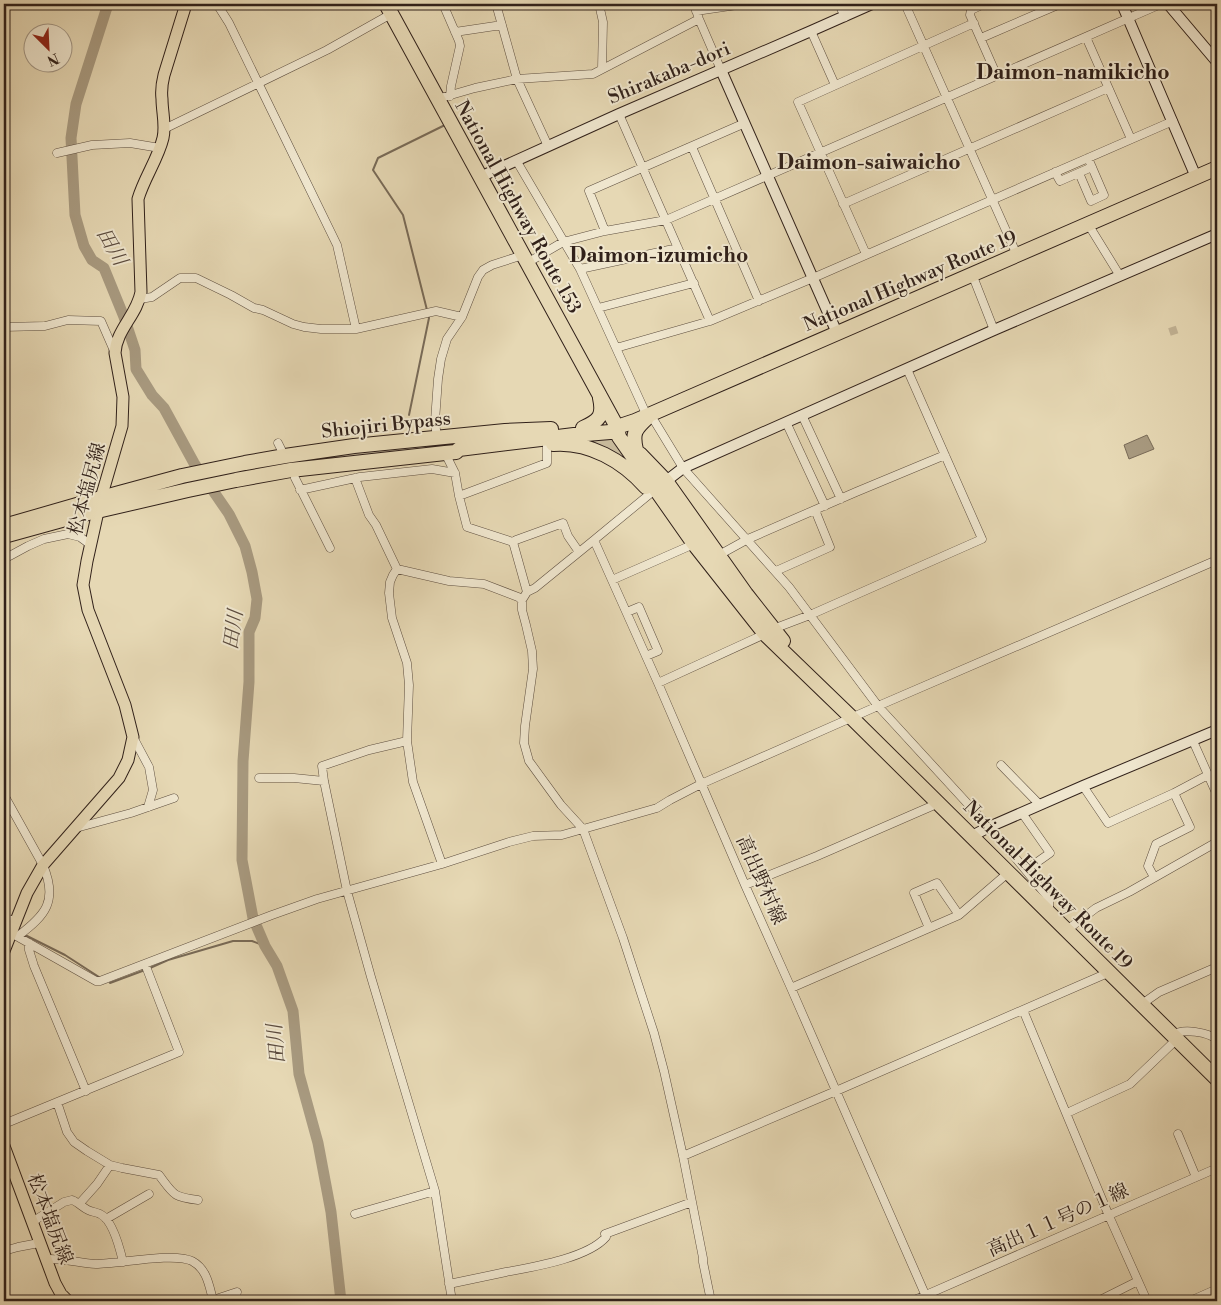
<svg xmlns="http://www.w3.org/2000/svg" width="1221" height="1305" font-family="'Libre Bodoni','Noto Serif JP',serif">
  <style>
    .green { fill: #c7b99a; stroke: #7c6d5a }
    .water { fill: #a89a80; stroke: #786a57 }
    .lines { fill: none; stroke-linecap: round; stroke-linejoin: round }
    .stream { stroke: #786a57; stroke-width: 2 }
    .river { stroke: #a89a80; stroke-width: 11 }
    .street-tunnel { stroke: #c2b395; stroke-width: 8; stroke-dasharray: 8 4; stroke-linecap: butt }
    .street-casing { stroke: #5e4f40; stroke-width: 9 }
    .secondary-casing { stroke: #31211a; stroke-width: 12 }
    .primary-casing { stroke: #31211a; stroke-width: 13 }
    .highway-casing { stroke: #31211a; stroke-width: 16 }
    .street { stroke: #efe6ce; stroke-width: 8 }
    .secondary { stroke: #efe6ce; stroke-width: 10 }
    .primary { stroke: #e6d8b4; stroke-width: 11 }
    .highway { stroke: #e6d8b4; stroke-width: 14 }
    .labels { text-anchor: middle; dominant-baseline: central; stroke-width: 4; stroke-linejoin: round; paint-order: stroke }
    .street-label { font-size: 19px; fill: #31211a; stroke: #efe6ce }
    .water-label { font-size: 20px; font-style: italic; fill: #5b4b3e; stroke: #efe6ce }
    .quarter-label { font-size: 21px; font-weight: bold; fill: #31211a; stroke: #efe6ce }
  </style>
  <rect width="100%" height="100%" fill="#e6d8b4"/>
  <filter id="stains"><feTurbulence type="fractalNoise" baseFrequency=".004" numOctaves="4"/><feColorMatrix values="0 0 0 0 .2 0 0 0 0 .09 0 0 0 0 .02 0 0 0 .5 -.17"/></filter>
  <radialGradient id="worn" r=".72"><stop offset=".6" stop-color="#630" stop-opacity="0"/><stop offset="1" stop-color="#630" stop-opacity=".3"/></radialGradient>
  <path class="green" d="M552,432L228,476V474L280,460Z
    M574,437H613L627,460L607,448Z"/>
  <path class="water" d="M1147,435L1154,449L1129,459L1124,445Z"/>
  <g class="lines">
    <path class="stream" d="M427,310L403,215L373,170L378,158L445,125
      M409,415L429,318L428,314
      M4,922L10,926
      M25,935L65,955L99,977
      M150,968L168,960L233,941H252L265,946
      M110,983L145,970"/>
    <path class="river" d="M108,4L76,104L71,138L75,215L84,246L92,260L104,268L124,317L135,350L136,369L152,395L164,408L194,463L229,514L245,546L252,572L257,599L255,618L249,632V682L243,761L242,860L253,918L265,946L277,966L293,1011L299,1074L318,1143L331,1212L341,1301"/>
    <path class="street-tunnel" d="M1172,327L1175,336"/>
    <g class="street-casing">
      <path id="street" d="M217,4L229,23L337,245L356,329
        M443,4L459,41L460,46L451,86L450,96
        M496,4L517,79L548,146
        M599,4L603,22L602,69
        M694,4L699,19L721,70
        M839,4L845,17
        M905,4L1017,255
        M984,4L971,10L970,15L997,76
        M696,11L744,4
        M811,31L835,85
        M455,32L502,25
        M1086,37L1131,139
        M981,38L1060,4
        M437,99L475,88L517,79L593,74L699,19
        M619,114L710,321L813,278L1173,121
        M164,129L327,50L391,14
        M692,147L759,301
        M57,153L92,145L130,143L160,148
        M516,160L580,269L647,416
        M1055,172L1060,181L1092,167
        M1079,173L1091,201L1104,195L1088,158
        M843,204L1108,88
        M1088,224L1120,276
        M605,231L589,191L745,123
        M866,254L798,102L974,23
        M527,263L563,242L605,231L666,220L1161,4
        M580,269L678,248
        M972,274L994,330
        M140,299L152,297L180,278H196L231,295L254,308L263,310L293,324L304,327L321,329H356L436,311L462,317
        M598,308L694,283
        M4,327L45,326L68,320L101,321L115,353
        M616,348L710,321
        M802,415L841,499
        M655,422L683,468L789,587L878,706L1000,839L1046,895L1049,900V906L1047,910
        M786,422L825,506
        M437,439L435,421L438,379L441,359L447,339L462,317L478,277L483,270L492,265L523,255
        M278,443L281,449
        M445,453L455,473L459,496L467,527L513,542L516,540L563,523L568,536L579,552
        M295,478L330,548
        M355,478L369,515L376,525L397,569L449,581L484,584L518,597L522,600
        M300,490L360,477L432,469L455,473
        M651,493L594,540L658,683L745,885L791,988L928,1301
        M459,496L547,463V444
        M594,540L535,588L527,592L522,600V610L526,625L532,651L533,669L525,726L524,743L529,761L561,805L583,829L623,938L654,1033L664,1071L683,1156L703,1258V1262L711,1301
        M513,542L527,592
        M719,555L748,539L856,492L945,455
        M4,559L28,546L44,539L68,534L80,537L91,545
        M397,569L393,575L390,582L389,593L392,618L407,663L409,685L407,741L413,782L442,864
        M776,571L830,547L815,510
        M612,580L694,544
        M627,612L639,607L658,651L646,656
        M773,629L810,615L982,539L907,369
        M658,683L765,634
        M133,737L149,767L153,790L148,807
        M407,741L369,750L322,766L324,781L347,891L371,977L435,1191L452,1301
        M1193,741L1217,795
        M1001,765L1040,805
        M259,778H294L324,781
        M1083,786L1108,823L1174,793L1208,775
        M4,795L43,865C58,901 46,915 18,936
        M1022,813L1050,853L1026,870
        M76,828L131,813L174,798
        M1154,877L1148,866L1156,844L1190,827L1174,793
        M745,885L817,856L932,806L937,801
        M4,917L15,922
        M929,928L914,893L937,883L959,915
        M4,929L96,981H100L272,915L317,899L442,864L509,842L533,836L562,835L657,808L670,800L701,784L878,706L1217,560
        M1067,930L1096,908L1129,892L1217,842
        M29,943V950L34,966L86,1091
        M791,988L959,915L1009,872
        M1142,1004L1159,992L1217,967
        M1023,1010L1109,1216L1147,1301
        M1173,1035C1182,1028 1209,1032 1217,1040
        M57,1102L67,1132L74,1142L87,1151L110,1165L122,1168L159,1175C174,1195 173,1197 198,1200
        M1067,1113L1130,1084L1177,1039
        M4,1124L179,1052L145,964
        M1178,1134L1196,1177
        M683,1156L836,1091L1110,972
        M80,1203L97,1184L110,1165
        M355,1214L435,1191
        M106,1219L149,1194
        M32,1222L64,1202L72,1200C78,1202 82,1207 88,1210C92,1212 96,1212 100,1214C113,1220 120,1249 123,1262
        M4,1251L18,1247L39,1243
        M46,1259C63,1258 79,1263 96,1264C118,1264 174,1252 192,1261C207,1269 209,1285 213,1300L237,1292
        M449,1284C468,1280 487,1276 506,1272C533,1267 588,1258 606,1237L605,1234L692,1202
        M912,1301L1217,1168
        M1098,1301L1138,1281
        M1190,1301L1217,1289"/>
    </g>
    <g class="secondary-casing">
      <path id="secondary" d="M1122,4L1196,177
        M1168,4L1217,62
        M721,70L837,333
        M480,177L619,114L811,31L872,4
        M661,485L683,468L994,330L1217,234
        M972,836L989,827L1083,786L1217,730"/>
    </g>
    <g class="primary-casing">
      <path id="primary" d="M4,951L27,893L43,865L119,778L128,760L133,737L125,705L88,610L83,585L87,561L101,498L122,426L123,397L115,353C116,330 137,315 141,292L138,199C144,178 158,159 163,138C166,125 162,112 162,99C161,91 162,83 164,75L186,4
        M4,1146L55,1283L61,1294L68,1301"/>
    </g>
    <g class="highway-casing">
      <path id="highway" d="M386,4L617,427L619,437L694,544L765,634L852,718L1217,1079
        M583,428C599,421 604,416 600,398
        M553,444C589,441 623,461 646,487
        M636,450C632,433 635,429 647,418
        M640,454L666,481L746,594L783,641
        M4,526L101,498L182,476L245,463L285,456L354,446L505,431L551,429
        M4,536L80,515L188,490L236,480L291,470L445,453L456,452L459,449L574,435L610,432L617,427L635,421L1217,168"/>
    </g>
    <use href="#street" class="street"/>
    <use href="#secondary" class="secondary"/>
    <use href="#primary" class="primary"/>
    <use href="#highway" class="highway"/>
  </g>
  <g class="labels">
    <g class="street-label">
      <text transform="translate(669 73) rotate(-23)">Shirakaba-dori</text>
      <text transform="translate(518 207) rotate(61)">National Highway Route 153</text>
      <text transform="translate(910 281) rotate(-23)">National Highway Route 19</text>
      <text transform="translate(386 425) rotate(-6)">Shiojiri Bypass</text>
      <text transform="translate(87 489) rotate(-75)">松本塩尻線</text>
      <text transform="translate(761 880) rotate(66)">高出野村線</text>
      <text transform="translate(1048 885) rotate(45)">National Highway Route 19</text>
      <text transform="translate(50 1219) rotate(69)">松本塩尻線</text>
      <text transform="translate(1058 1220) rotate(-24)">高出１１号の１線</text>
    </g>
    <g class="water-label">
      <text transform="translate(111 247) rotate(60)">田川</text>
      <text transform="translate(234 630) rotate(-82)">田川</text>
      <text transform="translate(277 1044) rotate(-95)">田川</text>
    </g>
    <g class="quarter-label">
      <text x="1073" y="73">Daimon-namikicho</text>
      <text x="869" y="163">Daimon-saiwaicho</text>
      <text x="659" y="256">Daimon-izumicho</text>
    </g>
  </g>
  <rect width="1221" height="1305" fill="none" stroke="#e6d8b4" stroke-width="20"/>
  <rect x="5" y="5" width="1211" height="1295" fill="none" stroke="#31211a" stroke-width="2.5"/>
  <rect x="10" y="10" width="1201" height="1285" fill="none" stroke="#31211a"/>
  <g transform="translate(48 48) rotate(156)"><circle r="24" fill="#efe6ce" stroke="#a39786"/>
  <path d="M0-4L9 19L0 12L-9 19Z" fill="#8f2418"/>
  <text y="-8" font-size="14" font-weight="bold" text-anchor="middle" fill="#31211a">N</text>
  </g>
  <rect width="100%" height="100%" filter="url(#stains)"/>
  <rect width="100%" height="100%" fill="url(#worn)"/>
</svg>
